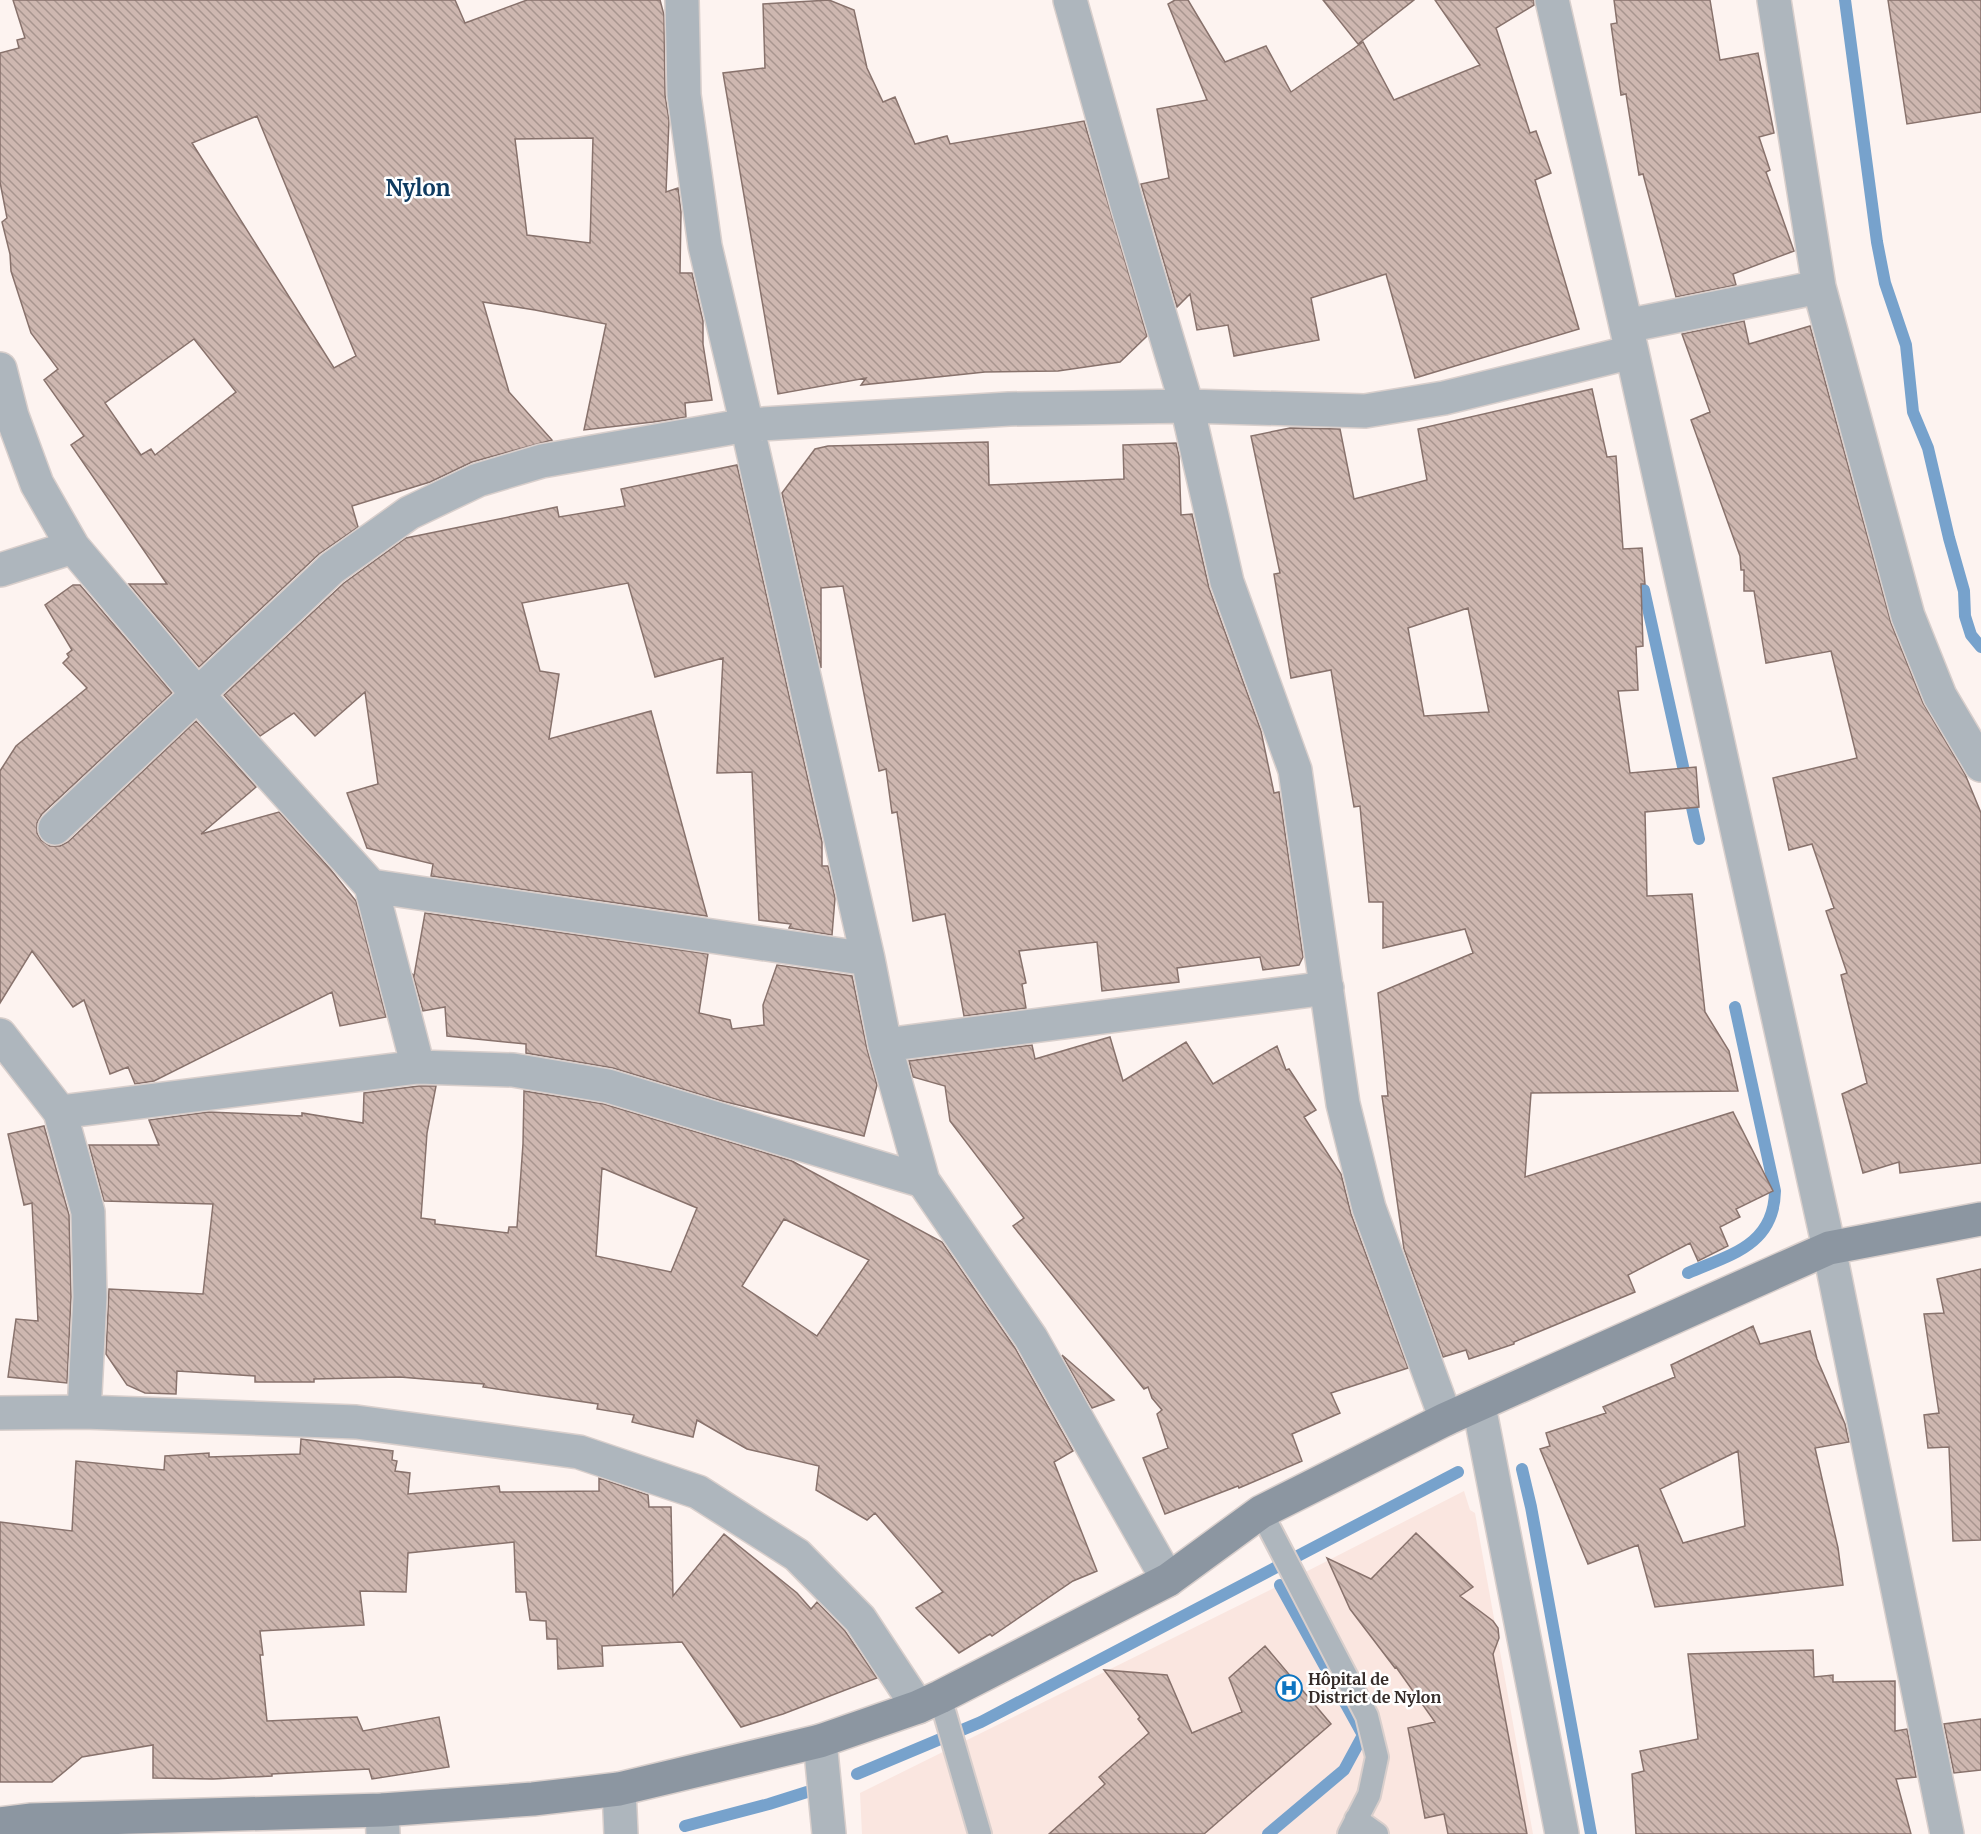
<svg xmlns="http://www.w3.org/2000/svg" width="1981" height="1834" font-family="Merriweather,serif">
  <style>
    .built { fill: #fae6e0 }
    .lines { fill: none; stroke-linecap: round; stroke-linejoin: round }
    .stream { stroke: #77a2cc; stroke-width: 12 }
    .building { fill: url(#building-back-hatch); stroke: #88726c; stroke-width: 1.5; fill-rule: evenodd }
    .lane-casing { stroke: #d9cfcc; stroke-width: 26 }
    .street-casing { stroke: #d9cfcc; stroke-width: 36 }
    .secondary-casing { stroke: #d9cfcc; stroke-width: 36 }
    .lane { stroke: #aeb6bd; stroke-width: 22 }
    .street { stroke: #aeb6bd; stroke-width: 33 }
    .secondary { stroke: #8c96a1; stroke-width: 33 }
    .labels { text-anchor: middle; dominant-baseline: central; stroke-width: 5; stroke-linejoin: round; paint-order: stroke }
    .poi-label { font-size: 16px; font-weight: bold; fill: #362d2a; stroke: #fff; text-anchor: start }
    .district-label { font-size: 22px; font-weight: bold; fill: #0f3b60; stroke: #fff }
  </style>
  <defs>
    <pattern id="building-back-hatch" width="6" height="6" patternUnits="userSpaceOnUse" patternTransform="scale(1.5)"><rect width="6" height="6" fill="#ceb7b0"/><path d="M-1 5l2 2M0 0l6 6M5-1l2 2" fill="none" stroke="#a8958f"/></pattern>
  </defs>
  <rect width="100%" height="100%" fill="#fdf3f0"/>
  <path class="built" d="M1464,1491L1470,1510L1475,1513L1533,1834H862L860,1793L1284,1583Z"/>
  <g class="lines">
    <path class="stream" d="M1845,0L1877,242L1885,283L1906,345L1913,412L1928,448L1949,538L1964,591L1965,616L1971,635L1981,647
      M1644,590L1699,839
      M1688,1273C1729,1255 1774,1246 1775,1191L1735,1007
      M1522,1469L1531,1507L1591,1834
      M857,1774L981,1722L1458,1472
      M685,1826L769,1804L807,1792
      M1268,1834L1344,1770L1363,1735L1280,1585"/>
  </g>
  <path class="building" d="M13,0H455L465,23L527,0H660L664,15L665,95L669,120L666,192L678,188L681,212L680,273H692L703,321V344L712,400L685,403L686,417L653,422L584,430L606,324L535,310L483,302L509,392L552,440L472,462L430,482L352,506L358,527L319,554L199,667L129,584H167L71,445L84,436L44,380L58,369L31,333L11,271L10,254L2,222L7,218L0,182V53L19,48L17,40L25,38ZM257,116L356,356L334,368L192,143ZM593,138L590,243L527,235L515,139ZM194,339L236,392L155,455L151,449L141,455L105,403Z
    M829,0L854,10L867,68L883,102L895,97L915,144L947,136L950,144L1084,121L1147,336L1120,362L1058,371L985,372L861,385L866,378L778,394L723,73L765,68L763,4Z
    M1175,0H1188L1225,62L1266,46L1291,92L1363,42L1394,100L1480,65L1435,0H1534V5L1496,28L1530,133L1536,131L1551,173L1535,180L1579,329L1415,378L1386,274L1311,298L1319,340L1234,356L1228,325L1197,330L1190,294L1177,307L1141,184L1169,178L1157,109L1207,100L1168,4Z
    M1323,0H1414L1358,44Z
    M1614,0H1710L1720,60L1758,53L1774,133L1759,137L1770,170L1766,172L1794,251L1733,274L1736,285L1676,297L1643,174L1639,175L1626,94L1621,95L1611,24L1617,23Z
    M1888,0H1981V112L1907,124Z
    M1744,321L1749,344L1810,326L1891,623L1923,703L1965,774L1981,813V1163L1900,1173L1899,1162L1863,1173L1842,1094L1867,1083L1841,975L1847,973L1826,911L1834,908L1812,844L1789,850L1773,778L1857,758L1831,651L1766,663L1754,591H1744V570H1741L1740,556L1691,420L1710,412L1682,334Z
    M1592,389L1607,457L1616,456L1623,549L1642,548L1645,584H1641L1643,646L1636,647L1638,690L1618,691L1630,773L1696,767L1699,807L1645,812L1647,896L1692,894L1705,1012L1729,1051L1738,1091L1531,1093L1525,1177L1733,1112L1773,1191L1736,1209L1740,1217L1720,1227L1728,1246L1698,1261L1690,1243L1628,1275L1635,1292L1514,1342V1344L1469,1359L1466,1350L1443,1357L1404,1249L1382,1096H1388L1378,993L1473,953L1465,929L1383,948V902H1369L1360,806L1354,807L1331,670L1291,678L1274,574L1280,573L1251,436L1290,428L1340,429L1354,499L1427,480L1418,429ZM1468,608L1489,712L1424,716L1408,628Z
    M988,442L989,485L1124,479L1123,445L1176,443L1179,456L1181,515L1192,514L1209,588L1261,731L1274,793L1279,792L1303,957L1299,965L1263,970L1260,957L1177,968L1179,982L1102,991L1097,942L1019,951L1026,983L1022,984L1026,1008L964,1016L945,914L913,921L897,812L892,813L886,769L879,771L843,586L821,588V668L782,493L815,449L828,446Z
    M737,465L822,842V866H828L835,898L832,935L789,928L791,924L759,920L752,772L717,773L723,658L655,677L628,583L522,603L540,671L559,674L549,739L651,711L707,916L431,876L433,864L367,848L347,793L378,784L365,692L315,736L294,713L260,736L224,695L344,583L406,538L557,507L559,517L625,506L621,489Z
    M73,585H80L172,693L42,814L37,823V833L41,840L50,846H60L68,842L196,721L256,787L201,834L279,812L331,870L356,901L386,1017L340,1026L332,992L154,1081L135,1084L128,1067L110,1074L84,1000L73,1007L32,951L0,1003V771L16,746L87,688L63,663L69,657L67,654L72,650L45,605Z
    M425,913L708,954L699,1013L730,1020L732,1029L764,1025L763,1005L777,965L852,976L867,1049L877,1085L864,1136L722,1101L613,1068L526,1053V1044L447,1036L445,1007L423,1011L413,975L414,976Z
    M1110,1037L1123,1081L1186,1042L1213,1084L1277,1046L1286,1070L1289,1069L1316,1110L1304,1117L1341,1174L1351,1214L1408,1368L1331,1393L1340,1413L1292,1434L1302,1461L1239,1488L1238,1486L1165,1514L1143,1458L1168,1448L1157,1414L1162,1410L1152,1398L1148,1387L1144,1389L1013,1226L1024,1218L950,1121L945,1086L913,1077L909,1061L1032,1045L1035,1059Z
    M419,1086H436L427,1133L421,1218L435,1220V1224L508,1233L509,1227H517L523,1144L524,1091L604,1104L792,1161L942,1242L1015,1348L1073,1451L1054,1462L1097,1571L1073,1581L992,1636L990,1634L959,1653L916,1608L943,1592L875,1513L867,1520L816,1490L819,1466L747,1449L697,1420L693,1437L632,1422L634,1415L597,1409L598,1404L483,1387L484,1384L400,1377L314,1379V1382H255V1376L177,1371L176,1394L145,1393L127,1385L106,1354L109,1289L203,1294L213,1204L104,1201L89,1145H159L149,1120L208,1112L302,1116V1113L363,1123L364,1093ZM602,1168L697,1208L671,1272L596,1256ZM784,1219L869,1260L817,1336L742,1286Z
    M44,1126L69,1215L71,1297L67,1383L8,1377L16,1319L38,1321L32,1203L24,1205L8,1134Z
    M1981,1269V1540L1953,1541L1949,1447L1928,1448L1924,1415L1939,1413L1924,1314L1944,1313L1937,1279Z
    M1753,1326L1760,1344L1810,1331L1817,1359L1845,1424L1849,1442L1815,1448L1838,1548L1843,1585L1655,1607L1638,1545L1588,1564L1540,1449L1550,1446L1546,1433L1606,1413L1603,1407L1675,1377L1671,1365ZM1738,1451L1745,1526L1683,1543L1660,1489Z
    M1062,1355L1114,1400L1092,1408Z
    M301,1439L393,1451L392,1460L397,1461L395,1471L410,1473L408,1494L499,1486L500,1492L599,1491V1478L648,1495L649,1507H671L673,1596L724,1534L797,1593L811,1609L817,1602L845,1631L877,1678L783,1714L741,1727L682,1642L602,1646L603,1666L558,1669L557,1639H547L546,1621L530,1620L526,1592H516L514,1542L408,1553L406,1592L360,1591L364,1625L260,1631L263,1655H260L267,1721L357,1717L363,1731L439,1717L449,1767L372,1779L369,1769L272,1774V1776L213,1779L153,1778V1745L82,1757L52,1782H0V1522L72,1531L76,1461L164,1470L165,1456L209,1453V1457L300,1454Z
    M1416,1533L1473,1587L1460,1596L1493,1621L1498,1628L1499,1638L1493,1654L1527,1834H1448L1444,1814L1425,1818L1408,1728L1435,1722L1396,1667L1395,1668L1350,1609L1327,1558L1371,1579Z
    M1265,1646L1331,1724L1258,1787L1204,1834H1049L1105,1784L1099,1777L1149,1733L1138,1719L1140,1717L1104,1670L1167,1675L1192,1733L1242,1712L1229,1678Z
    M1813,1650L1814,1677L1833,1675V1682L1895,1681V1731L1907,1729L1916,1777L1896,1779L1911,1834H1636L1632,1774L1644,1771L1640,1751L1698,1739L1688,1654Z
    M1981,1719V1770L1954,1773L1944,1724Z"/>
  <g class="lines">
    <g class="lane-casing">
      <path id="lane" d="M1261,1512L1367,1716L1377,1757L1369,1795L1349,1834
        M940,1697L980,1834
        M1356,1819L1377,1834"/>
    </g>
    <g class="street-casing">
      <path id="street" d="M682,0L684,95L705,246L747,425L868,959L885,1045L923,1181L1031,1338L1168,1580
        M1070,0L1128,208L1187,406L1227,582L1295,770L1343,1104L1369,1208L1446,1419
        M1552,0L1632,352L1829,1248L1947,1834
        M1774,0L1819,287L1908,616L1940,696L1981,765
        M1626,326L1819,287
        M0,369L12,416L37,484L73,547L198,695L371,886L868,959
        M0,570L73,547
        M55,828L332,568L409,513L478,480L542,461L747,425L1009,409L1187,406L1365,411L1444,398L1632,352
        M371,886L418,1067
        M0,1035L60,1112L88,1212L90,1297L84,1412
        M885,1045L1327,988
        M60,1112L418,1067L513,1070L608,1086L923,1181
        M1479,1406L1562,1834
        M0,1413L84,1412L356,1422L579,1452L698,1492L797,1555L860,1619L918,1707
        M820,1741L829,1834
        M619,1789L621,1834
        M382,1810L383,1834"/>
    </g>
    <g class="secondary-casing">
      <path id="secondary" d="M0,1824L30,1820L382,1810L533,1799L619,1789L820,1741L918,1707L940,1697L1168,1580L1261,1512L1446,1419L1829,1248L1981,1219"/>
    </g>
    <use href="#lane" class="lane"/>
    <use href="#street" class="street"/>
    <use href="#secondary" class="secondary"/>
  </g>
  <defs>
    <g id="hospital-ring" transform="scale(1.35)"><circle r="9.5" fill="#fff" stroke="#0e75c1" stroke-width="1.5"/><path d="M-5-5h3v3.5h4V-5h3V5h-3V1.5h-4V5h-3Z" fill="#0e75c1"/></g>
  </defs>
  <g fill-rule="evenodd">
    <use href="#hospital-ring" x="1289" y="1688"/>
  </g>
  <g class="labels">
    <g class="poi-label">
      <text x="1308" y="1679">Hôpital de<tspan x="1308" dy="18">District de Nylon</tspan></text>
    </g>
    <g class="district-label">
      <text x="418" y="188">Nylon</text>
    </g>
  </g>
</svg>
